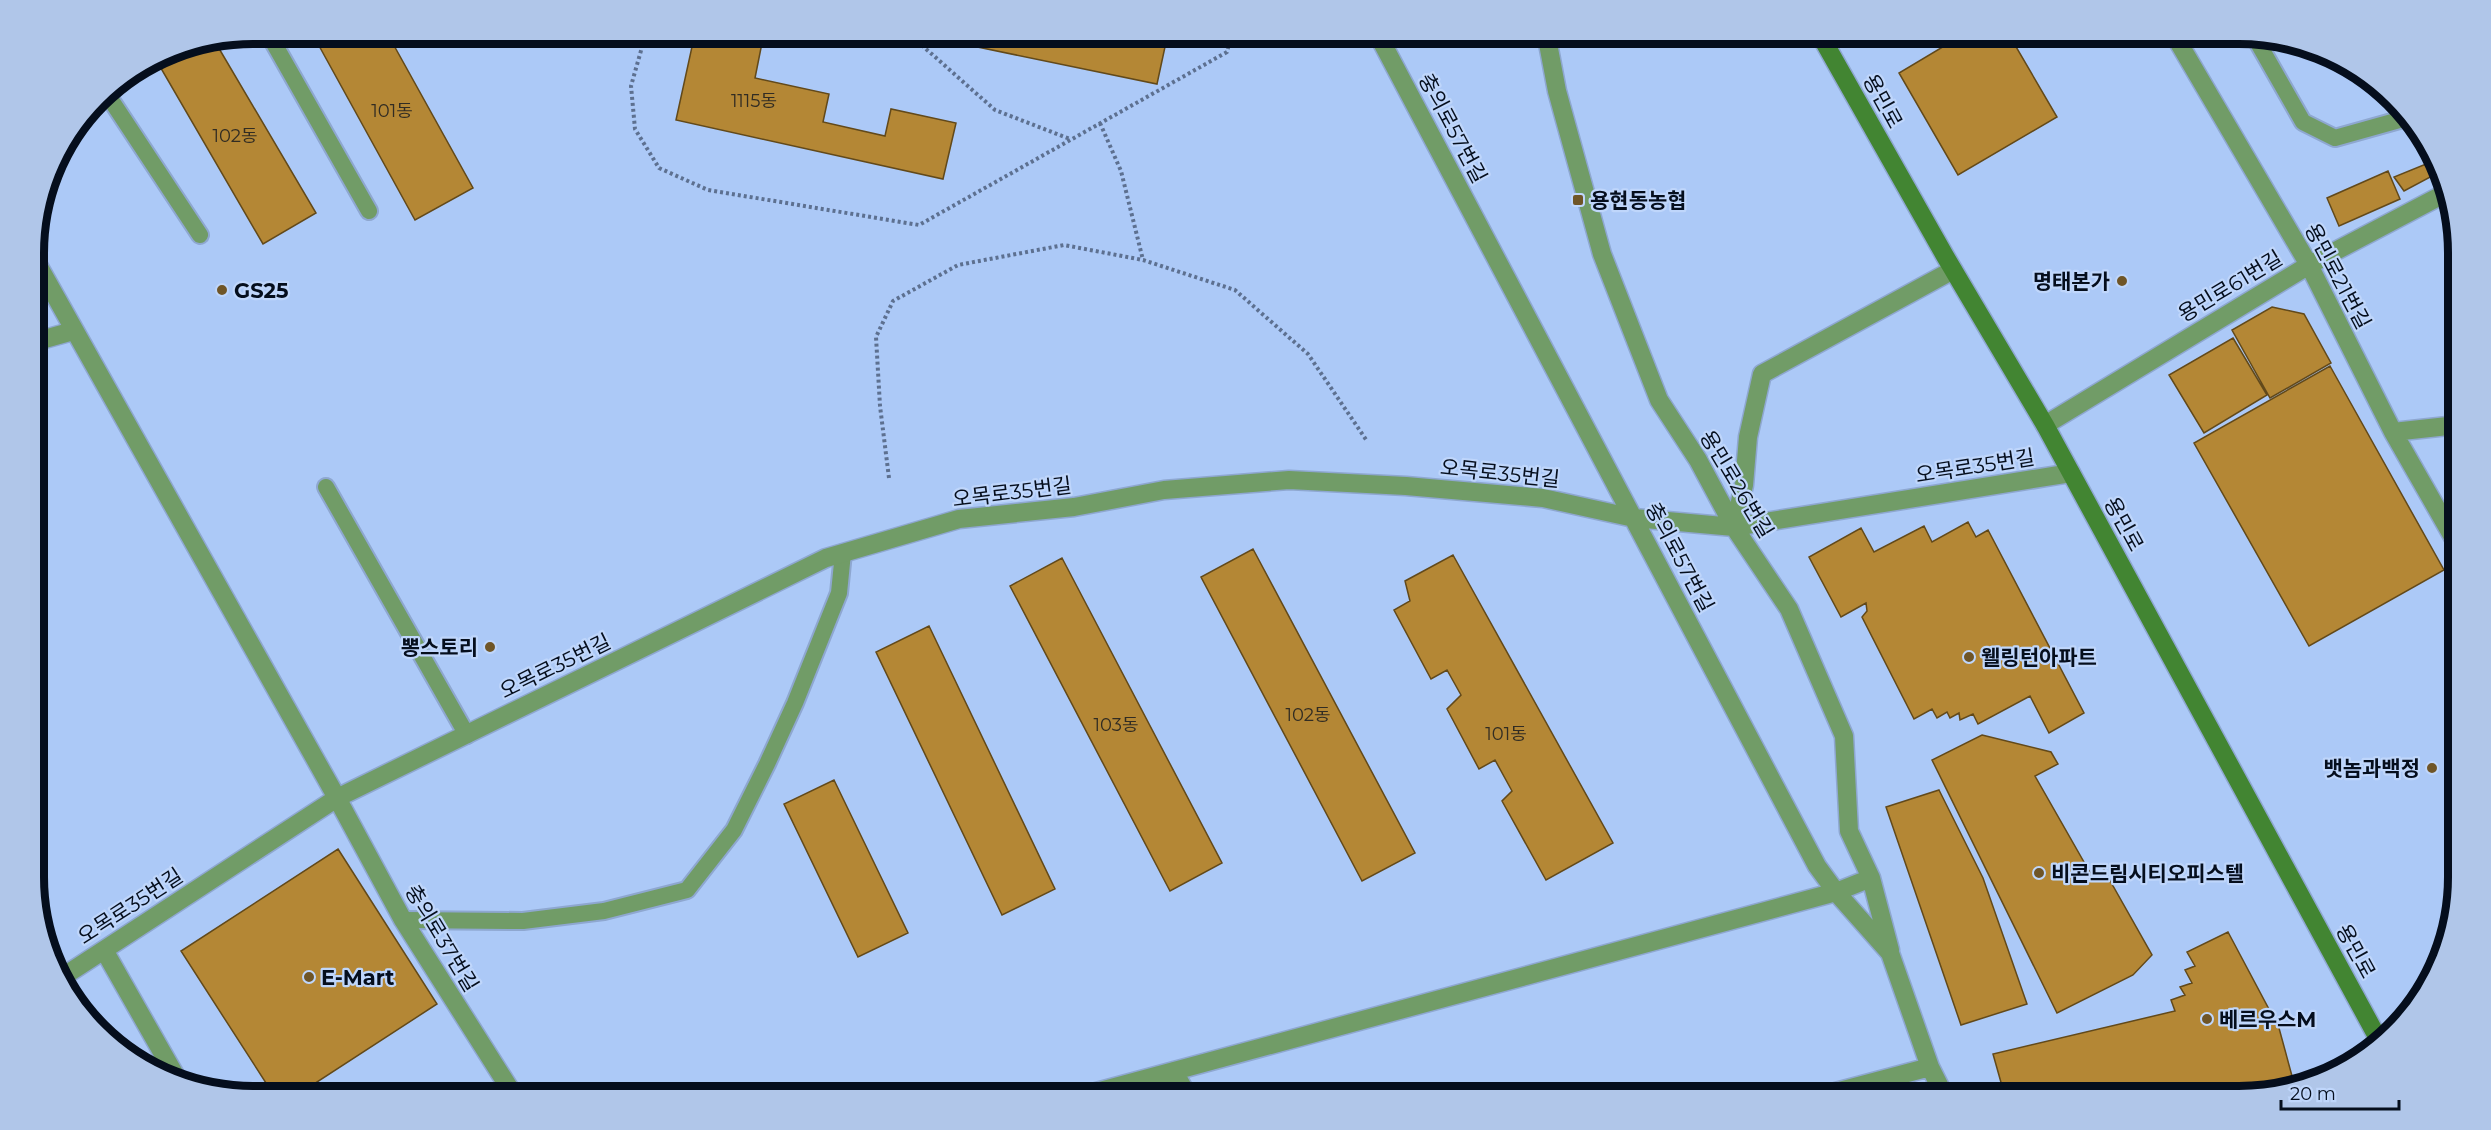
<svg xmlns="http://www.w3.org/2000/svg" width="2491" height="1130" font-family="Montserrat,'Noto Sans KR',sans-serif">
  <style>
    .building { fill: #b48735; stroke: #62491a; stroke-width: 1.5 }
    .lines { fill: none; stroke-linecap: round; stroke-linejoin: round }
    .lane-casing { stroke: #8ea7d0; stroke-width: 20 }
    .street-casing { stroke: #8ea7d0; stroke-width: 21 }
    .secondary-casing { stroke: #8ea7d0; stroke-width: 21 }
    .path { stroke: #5d7090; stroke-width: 4; stroke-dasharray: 3 3; stroke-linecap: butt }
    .lane { stroke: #719c67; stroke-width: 16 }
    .street { stroke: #719c67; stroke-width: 18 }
    .secondary { stroke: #428532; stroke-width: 18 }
    .poi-dot { fill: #6f5527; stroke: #bfd6fb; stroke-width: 2 }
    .labels { text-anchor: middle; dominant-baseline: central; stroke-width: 4.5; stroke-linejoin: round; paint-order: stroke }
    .number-label { font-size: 18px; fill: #312c23 }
    .street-label { font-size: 21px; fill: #050e1d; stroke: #bfd6fb }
    .poi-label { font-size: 21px; font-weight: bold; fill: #050e1d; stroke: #bfd6fb; text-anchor: start }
    .rim { fill: none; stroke: #050e1d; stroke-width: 8 }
  </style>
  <rect width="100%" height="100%" fill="#acc9f7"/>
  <path class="building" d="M312,33H387L473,188L415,220Z
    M695,33H764L755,78L829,94L823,122L885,136L891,109L956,123L943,179L676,120Z
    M955,33H1168L1157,84L953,42Z
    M1966,33H2008L2057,117L1958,175L1899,73Z
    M214,40L316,213L263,244L155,58L169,50Z
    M2431,162L2436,174L2404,191L2394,177Z
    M2388,171L2400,199L2339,226L2327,198Z
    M2272,307L2304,314L2331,363L2270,398L2232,330Z
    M2233,338L2267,395L2204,433L2169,375Z
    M2330,366L2444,570L2309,646L2194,443Z
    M1968,522L1976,537L1988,530L2084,713L2049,733L2030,696L1978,724L1973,714L1960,720L1959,713L1950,718L1947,712L1937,718L1932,709L1914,719L1862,617L1867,611L1866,603L1841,617L1809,557L1861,528L1874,552L1924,526L1932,542Z
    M1253,549L1415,853L1362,881L1201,577Z
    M1453,555L1613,843L1546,880L1502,801L1512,791L1495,760L1479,769L1447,709L1461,695L1447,670L1431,679L1394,610L1410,601L1405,581Z
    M1062,558L1222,863L1170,891L1010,586Z
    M929,626L1055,889L1002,915L876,652Z
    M1982,735L2051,752L2058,764L2035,776L2092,876L2104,870L2152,955L2133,975L2057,1013L1932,760Z
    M834,780L908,933L858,957L784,804Z
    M1939,790L1983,878L2027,1004L1961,1025L1886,807Z
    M338,849L437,1004L294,1097H275L181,951Z
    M2228,932L2279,1028L2292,1076L2218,1097H2014L2012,1091L2004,1093L1993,1054L2175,1011L2171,1000L2185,995L2180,987L2192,983L2185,970L2195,966L2187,952Z"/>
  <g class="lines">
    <g class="lane-casing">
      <path id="lane" d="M268,33L369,211
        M2254,36L2303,122L2335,138L2410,117
        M105,91L200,235
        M326,487L467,735
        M403,920L523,921L604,911L687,890L734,830L767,764L795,703L839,593L843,553"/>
    </g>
    <g class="street-casing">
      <path id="street" d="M1377,33L1817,866L1836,892L1890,953L1930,1067L1945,1097
        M1546,33L1557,91L1602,254L1659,400L1698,460L1734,527L1789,609L1844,736L1849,831L1871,878L1890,950
        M2173,33L2309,265L2393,432L2457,544
        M34,258L337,798L403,920L515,1097
        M34,342L73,331
        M2045,425L2309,265L2444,194
        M2393,432L2457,425
        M1734,527L1744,485L1748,437L1762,374L1953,270
        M104,950L179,1082
        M64,976L337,798L826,558L959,519L1074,507L1164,490L1289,480L1406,486L1543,498L1634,518L1734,527L2071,473
        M1174,1071L1188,1097
        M1078,1097L1836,892L1871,878
        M1817,1097L1930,1067"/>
    </g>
    <g class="secondary-casing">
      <path id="secondary" d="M1819,33L1945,256L2045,425L2380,1042"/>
    </g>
    <path class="path" d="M646,33L631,86L635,129L659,168L708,190L919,225L1227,52L1232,33
      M908,33L995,110L1070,139
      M1100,123L1121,171L1143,260
      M889,478L880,406L876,337L893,301L958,265L1064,245L1143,260L1235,290L1308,354L1367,441"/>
    <use href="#lane" class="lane"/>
    <use href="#street" class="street"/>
    <use href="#secondary" class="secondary"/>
  </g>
  <g class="poi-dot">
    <rect x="1572" y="194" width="12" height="12" rx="3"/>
    <circle cx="2122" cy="281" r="6"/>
    <circle cx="222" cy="290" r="6"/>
    <circle cx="490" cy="647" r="6"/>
    <circle cx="1969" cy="657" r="6"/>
    <circle cx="2432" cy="768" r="6"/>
    <circle cx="2039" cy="873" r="6"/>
    <circle cx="309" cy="977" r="6"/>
    <circle cx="2207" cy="1019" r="6"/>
  </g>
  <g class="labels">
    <g class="number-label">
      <text x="754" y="101">1115동</text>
      <text x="392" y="111">101동</text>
      <text x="235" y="136">102동</text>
      <text x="1308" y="715">102동</text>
      <text x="1116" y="725">103동</text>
      <text x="1506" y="734">101동</text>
    </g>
    <g class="street-label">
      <text transform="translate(1883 101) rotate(61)">용민로</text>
      <text transform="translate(1453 128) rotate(62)">충의로57번길</text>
      <text transform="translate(2338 276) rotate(62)">용민로21번길</text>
      <text transform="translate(2230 286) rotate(-31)">용민로61번길</text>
      <text transform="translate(1975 466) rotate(-9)">오목로35번길</text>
      <text transform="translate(1500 473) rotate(6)">오목로35번길</text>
      <text transform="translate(1737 484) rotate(59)">용민로26번길</text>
      <text transform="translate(1012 492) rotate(-7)">오목로35번길</text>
      <text transform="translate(2124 524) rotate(61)">용민로</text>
      <text transform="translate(1680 557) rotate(62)">충의로57번길</text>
      <text transform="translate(555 666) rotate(-26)">오목로35번길</text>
      <text transform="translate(130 906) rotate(-33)">오목로35번길</text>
      <text transform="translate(442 938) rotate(59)">충의로37번길</text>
      <text transform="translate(2356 951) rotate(61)">용민로</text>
    </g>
    <g class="poi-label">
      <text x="1590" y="200">용현동농협</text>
      <text x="2110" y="281" text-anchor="end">명태본가</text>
      <text x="234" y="290">GS25</text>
      <text x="478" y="647" text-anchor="end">뽕스토리</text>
      <text x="1981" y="657">웰링턴아파트</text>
      <text x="2420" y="768" text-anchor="end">뱃놈과백정</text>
      <text x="2051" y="873">비콘드림시티오피스텔</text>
      <text x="321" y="977">E-Mart</text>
      <text x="2219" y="1019">베르우스M</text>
    </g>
  </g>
  <path d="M0 0H2491V1130H0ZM253 44H2239A209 209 0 0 1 2448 253V877A209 209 0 0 1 2239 1086H253A209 209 0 0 1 44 877V253A209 209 0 0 1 253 44Z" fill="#b0c6e9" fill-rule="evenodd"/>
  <path class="rim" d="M253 44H2239A209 209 0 0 1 2448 253V877A209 209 0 0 1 2239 1086H253A209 209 0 0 1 44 877V253A209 209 0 0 1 253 44Z"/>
  <path d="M2281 1100v9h118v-9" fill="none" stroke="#050e1d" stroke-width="3"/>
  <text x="2290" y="1100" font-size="18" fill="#050e1d" stroke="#bfd6fb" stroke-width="4.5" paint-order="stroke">20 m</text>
</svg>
